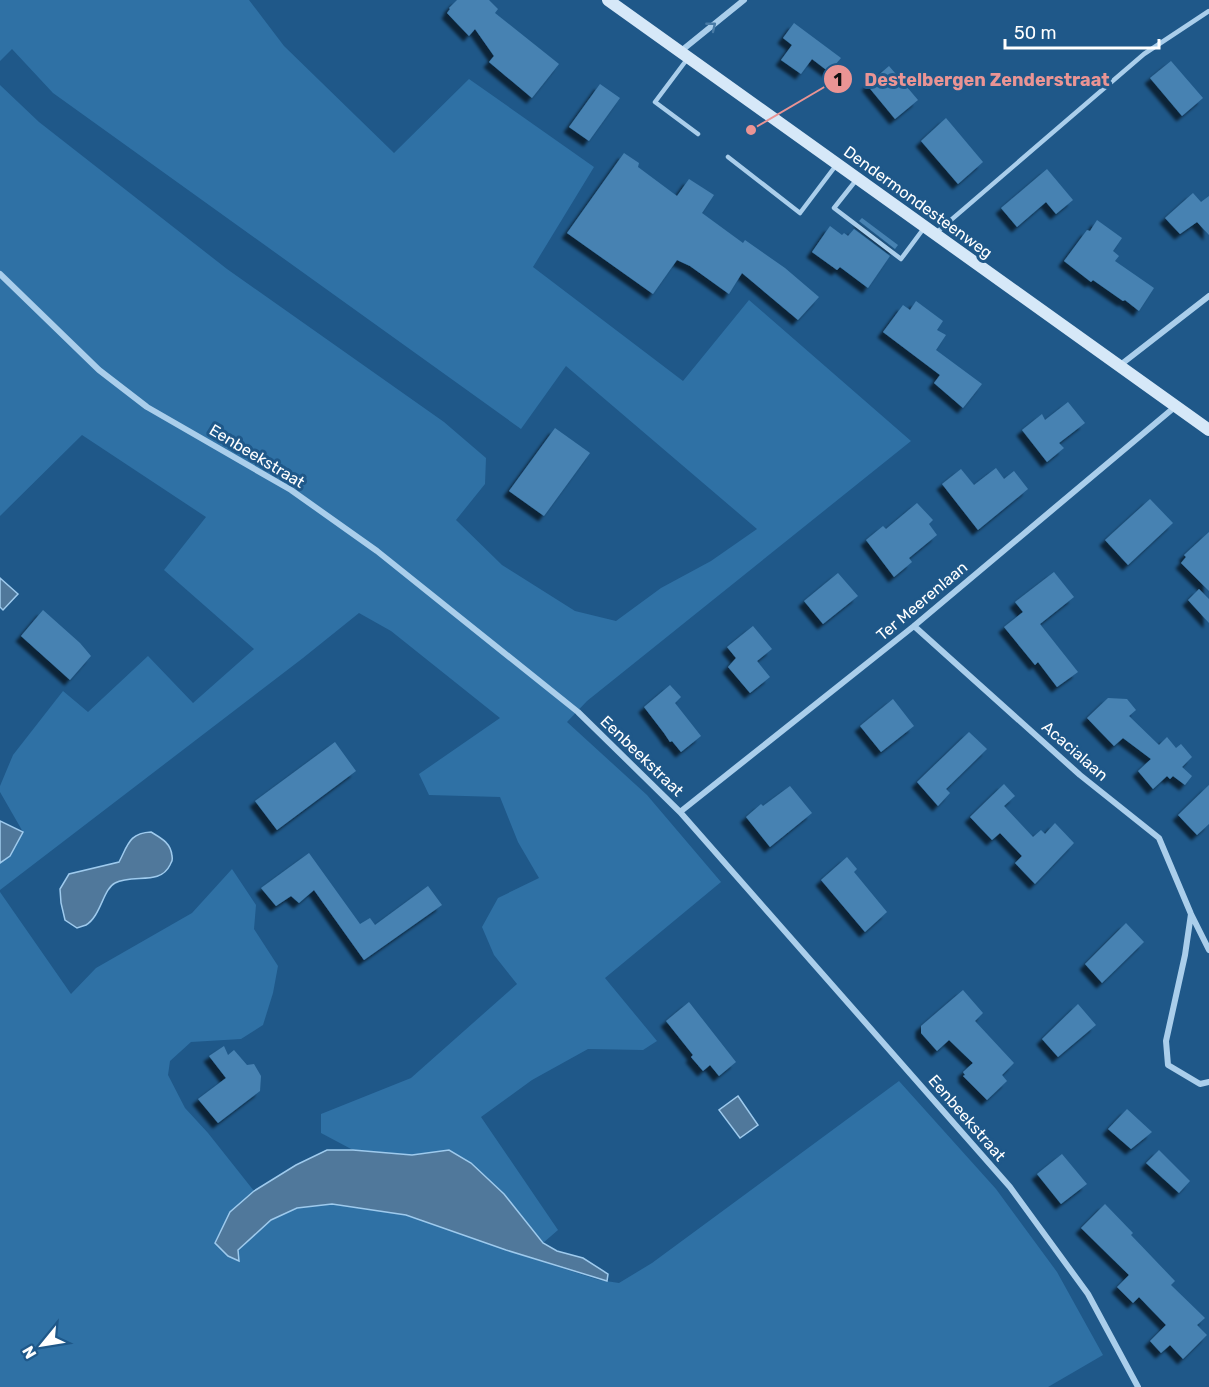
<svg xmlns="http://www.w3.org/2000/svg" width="1209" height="1387" font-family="Rubik,sans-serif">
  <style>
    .green { fill: #2f71a5; fill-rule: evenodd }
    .water { fill: #50789b; stroke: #9ecaed; stroke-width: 1.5 }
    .building { fill: #4782b2; filter: url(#shadow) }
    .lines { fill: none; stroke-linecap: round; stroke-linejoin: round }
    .service { stroke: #aaceeb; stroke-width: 4.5 }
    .minor { stroke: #aaceeb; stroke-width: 6 }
    .secondary { stroke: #d6e8f8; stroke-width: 12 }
    .oneway { stroke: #497ba6 }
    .labels { text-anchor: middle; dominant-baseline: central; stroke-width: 6; stroke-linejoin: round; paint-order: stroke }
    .street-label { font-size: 16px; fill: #fff; stroke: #1f5889 }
    .leader { fill: none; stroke: #ea9494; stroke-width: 2 }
    .callout-dot { fill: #ea9494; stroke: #1f5889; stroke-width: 2 }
    .mark-label { font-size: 18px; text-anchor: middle; font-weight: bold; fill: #111 }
    .callout-label { font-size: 18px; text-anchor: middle; font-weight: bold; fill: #ea9494; stroke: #1f5889; stroke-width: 6; stroke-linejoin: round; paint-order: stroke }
  </style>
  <defs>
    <filter id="shadow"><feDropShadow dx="-5.5" dy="5.5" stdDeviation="1.5" flood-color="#0009"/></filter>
  </defs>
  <rect width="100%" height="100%" fill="#1f5889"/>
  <path class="green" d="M0,0H249L284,46L394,153L469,79L594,167L533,267L683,381L749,300L911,441L587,701L567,722L647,795L721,882L605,978L657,1041L643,1050L588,1049L532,1080L481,1117L558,1230L543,1243L504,1194L471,1163L449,1150L412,1155L353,1150L321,1133V1114L411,1078L517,984L494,955L482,927L498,898L539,878L518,842L500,797L429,795L419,774L500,718L391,631L359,613L303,658L0,890V863L10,856L23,832L0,792V786L13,755L63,691L88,712L148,656L193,703L254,649L164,570L206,517L82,435L0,516ZM12,49L53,93L521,429L566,366L757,529L711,561L661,588L616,621L575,611L502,565L456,520L485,484L486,458L444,422L227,269L39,122L0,85V61Z
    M232,869L256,905L254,929L278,966L273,993L263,1025L241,1039L191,1042L170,1061L168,1075L185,1108L208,1133L254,1191L230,1212L215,1242L228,1256L239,1261L238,1250L271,1220L297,1208L332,1204L406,1215L506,1250L599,1280L619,1283L652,1263L899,1081L996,1189L1057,1272L1103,1355L1048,1387H0V892L71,994L96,968L192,913Z"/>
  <path class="water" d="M0,578L18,594L3,610L0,607Z
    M0,821L23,832L10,856L0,863Z
    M151,832C161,838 171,843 172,856C173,861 172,860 170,865C160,886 133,873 115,883C103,889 101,916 86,925C83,926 80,927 77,928L65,920L61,903L60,889L69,874L119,862C128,845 129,833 151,832Z
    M738,1096L758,1125L740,1138L719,1110Z
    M327,1150H353L412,1155L449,1150L471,1163L504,1194L543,1243L557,1251L583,1258L608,1274L607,1281L506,1250L406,1215L332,1204L297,1208L271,1220L238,1250L239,1261L228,1256L215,1243L230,1212L254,1191L296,1165Z"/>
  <path class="building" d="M457,0H489L498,9L495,13L559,64L532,98L489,62L494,56L475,29L469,36L447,13L450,9L449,8Z
    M794,23L841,58L829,72L812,59L801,74L781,60L792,45L783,38Z
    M1171,61L1203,98L1182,116L1150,78Z
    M889,66L918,100L895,119L867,85Z
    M600,84L620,98L589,141L569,127Z
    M946,118L983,162L958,184L921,141Z
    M624,153L639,163L638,167L677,196L689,179L714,195L702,213L743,243L745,240L785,268L819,297L798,320L742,273L729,294L690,266L677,260L653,294L567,233Z
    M1047,169L1073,200L1056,214L1046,202L1017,227L1001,208Z
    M1193,193L1201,202L1209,196V235L1197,222L1180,234L1165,218Z
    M862,218L898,245L895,249L859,221Z
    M1097,220L1122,238L1113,251L1119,256L1115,261L1154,288L1139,311L1125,300L1123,301L1093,280L1091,282L1064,261L1087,230L1090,231Z
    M830,226L842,235L844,233L848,236L854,229L890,256L868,288L840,267L837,270L812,252Z
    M916,301L943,321L937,330L946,335L936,350L982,384L963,408L934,383L940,375L883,332L903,305L910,310Z
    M1068,402L1085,423L1059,443L1064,448L1047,462L1022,430L1042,414L1045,420Z
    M555,428L590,453L544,516L509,491Z
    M996,468L1004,479L1014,471L1028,489L978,530L942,484L961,469L974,485Z
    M1150,499L1173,523L1128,565L1105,540Z
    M917,503L933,520L929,524L937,535L909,558L912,562L894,577L866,540L883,526L886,529Z
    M1209,532V591L1181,563L1186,557L1184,555Z
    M1054,572L1074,597L1040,624L1078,672L1057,687L1038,662L1035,665L1004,627L1023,612L1015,602Z
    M838,573L858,596L823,624L804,601Z
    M1199,589L1209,599V623L1188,600Z
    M43,610L80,643L91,656L70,680L21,636Z
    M753,626L772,649L757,661L770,677L750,693L728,667L736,658L727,647Z
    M670,685L681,697L675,703L701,736L681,752L672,741L670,742L664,733L644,707Z
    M1108,698L1127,699L1136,710L1129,716L1159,745L1167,737L1176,748L1181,744L1192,757L1182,767L1192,776L1185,785L1173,776L1170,779L1167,776L1153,789L1138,771L1151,759L1123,738L1114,746L1087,718Z
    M893,699L914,726L881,752L860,726Z
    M969,732L987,749L946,789L950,793L938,806L917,782Z
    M335,742L356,771L277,830L255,801Z
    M1004,784L1015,796L1004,806L1033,837L1041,830L1045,834L1055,823L1074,843L1035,884L1015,863L1022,856L1000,833L992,840L970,817Z
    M1209,785V824L1197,835L1178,815Z
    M790,786L812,813L770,847L746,817L761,804L763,806Z
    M309,853L360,924L370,918L375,925L428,886L442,905L364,960L314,890L299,903L291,896L276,906L261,888Z
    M847,857L857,869L854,872L887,912L865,932L821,880Z
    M1126,923L1144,942L1102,983L1085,964Z
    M963,990L983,1013L975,1021L1014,1063L1002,1075L1007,1081L987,1100L963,1076L965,1075L963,1072L973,1063L949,1040L937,1051L921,1033V1026Z
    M689,1002L736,1062L719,1076L710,1065L703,1071L691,1057L693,1055L666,1021Z
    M1078,1004L1096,1025L1058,1057L1042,1039Z
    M224,1046L228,1055L234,1050L247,1065L254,1064L261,1076L260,1091L218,1123L198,1099L226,1078L209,1056Z
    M1127,1109L1152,1132L1131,1149L1108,1129Z
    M1159,1150L1190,1181L1179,1193L1146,1163Z
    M1062,1154L1087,1184L1061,1204L1037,1174Z
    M1105,1204L1133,1233L1131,1235L1175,1281L1171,1285L1205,1318L1197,1325L1207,1335L1183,1359L1170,1345L1161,1353L1150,1341L1166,1325L1139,1297L1133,1303L1117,1287L1129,1275L1081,1228Z"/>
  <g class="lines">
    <path class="service" d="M688,58L655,102L698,134
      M728,157L800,213L837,164
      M857,179L834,208L901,259L924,228
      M937,232L1144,54L1209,11"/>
    <path class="minor" d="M681,51L744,0
      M0,274L99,370L147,407L291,490L377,551L578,712L680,812L1010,1187L1088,1294L1138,1387
      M1119,366L1209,296
      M914,626L1080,775L1159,838L1191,914L1209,950
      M680,812L914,626L1176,406
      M1191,914L1185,955L1166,1041L1168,1065L1200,1084L1209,1082"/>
    <path class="secondary" d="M608,0L1209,430"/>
  </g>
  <defs><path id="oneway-chevron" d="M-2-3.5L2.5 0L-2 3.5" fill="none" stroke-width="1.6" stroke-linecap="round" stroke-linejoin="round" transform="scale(1.5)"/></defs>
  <use class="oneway" href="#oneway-chevron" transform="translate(712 26) rotate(-39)"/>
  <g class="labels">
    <g class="street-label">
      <text transform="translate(918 202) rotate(36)">Dendermondesteenweg</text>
      <text transform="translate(257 456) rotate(31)">Eenbeekstraat</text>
      <text transform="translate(922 601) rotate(-40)">Ter Meerenlaan</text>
      <text transform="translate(1075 751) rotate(41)">Acacialaan</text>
      <text transform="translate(642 756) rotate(44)">Eenbeekstraat</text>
      <text transform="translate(967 1118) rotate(49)">Eenbeekstraat</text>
    </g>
  </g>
  <path class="leader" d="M751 130L838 79"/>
  <g class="callout-dot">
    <circle cx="751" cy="130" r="6"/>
    <circle cx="838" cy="79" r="15"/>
  </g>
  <g class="mark-label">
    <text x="838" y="86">1</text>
  </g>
  <g class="callout-label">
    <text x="987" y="86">Destelbergen Zenderstraat</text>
  </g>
  <g transform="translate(42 1345) rotate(240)" stroke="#1f5889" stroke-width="4.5" paint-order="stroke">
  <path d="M0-4.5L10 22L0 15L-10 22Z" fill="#ffffff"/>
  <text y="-9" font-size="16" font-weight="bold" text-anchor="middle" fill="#ffffff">N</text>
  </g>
  <path d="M1005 39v9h154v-9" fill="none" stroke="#ffffff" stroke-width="3"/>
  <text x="1014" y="39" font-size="18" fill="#ffffff" stroke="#1f5889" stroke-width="4.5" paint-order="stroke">50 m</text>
</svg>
